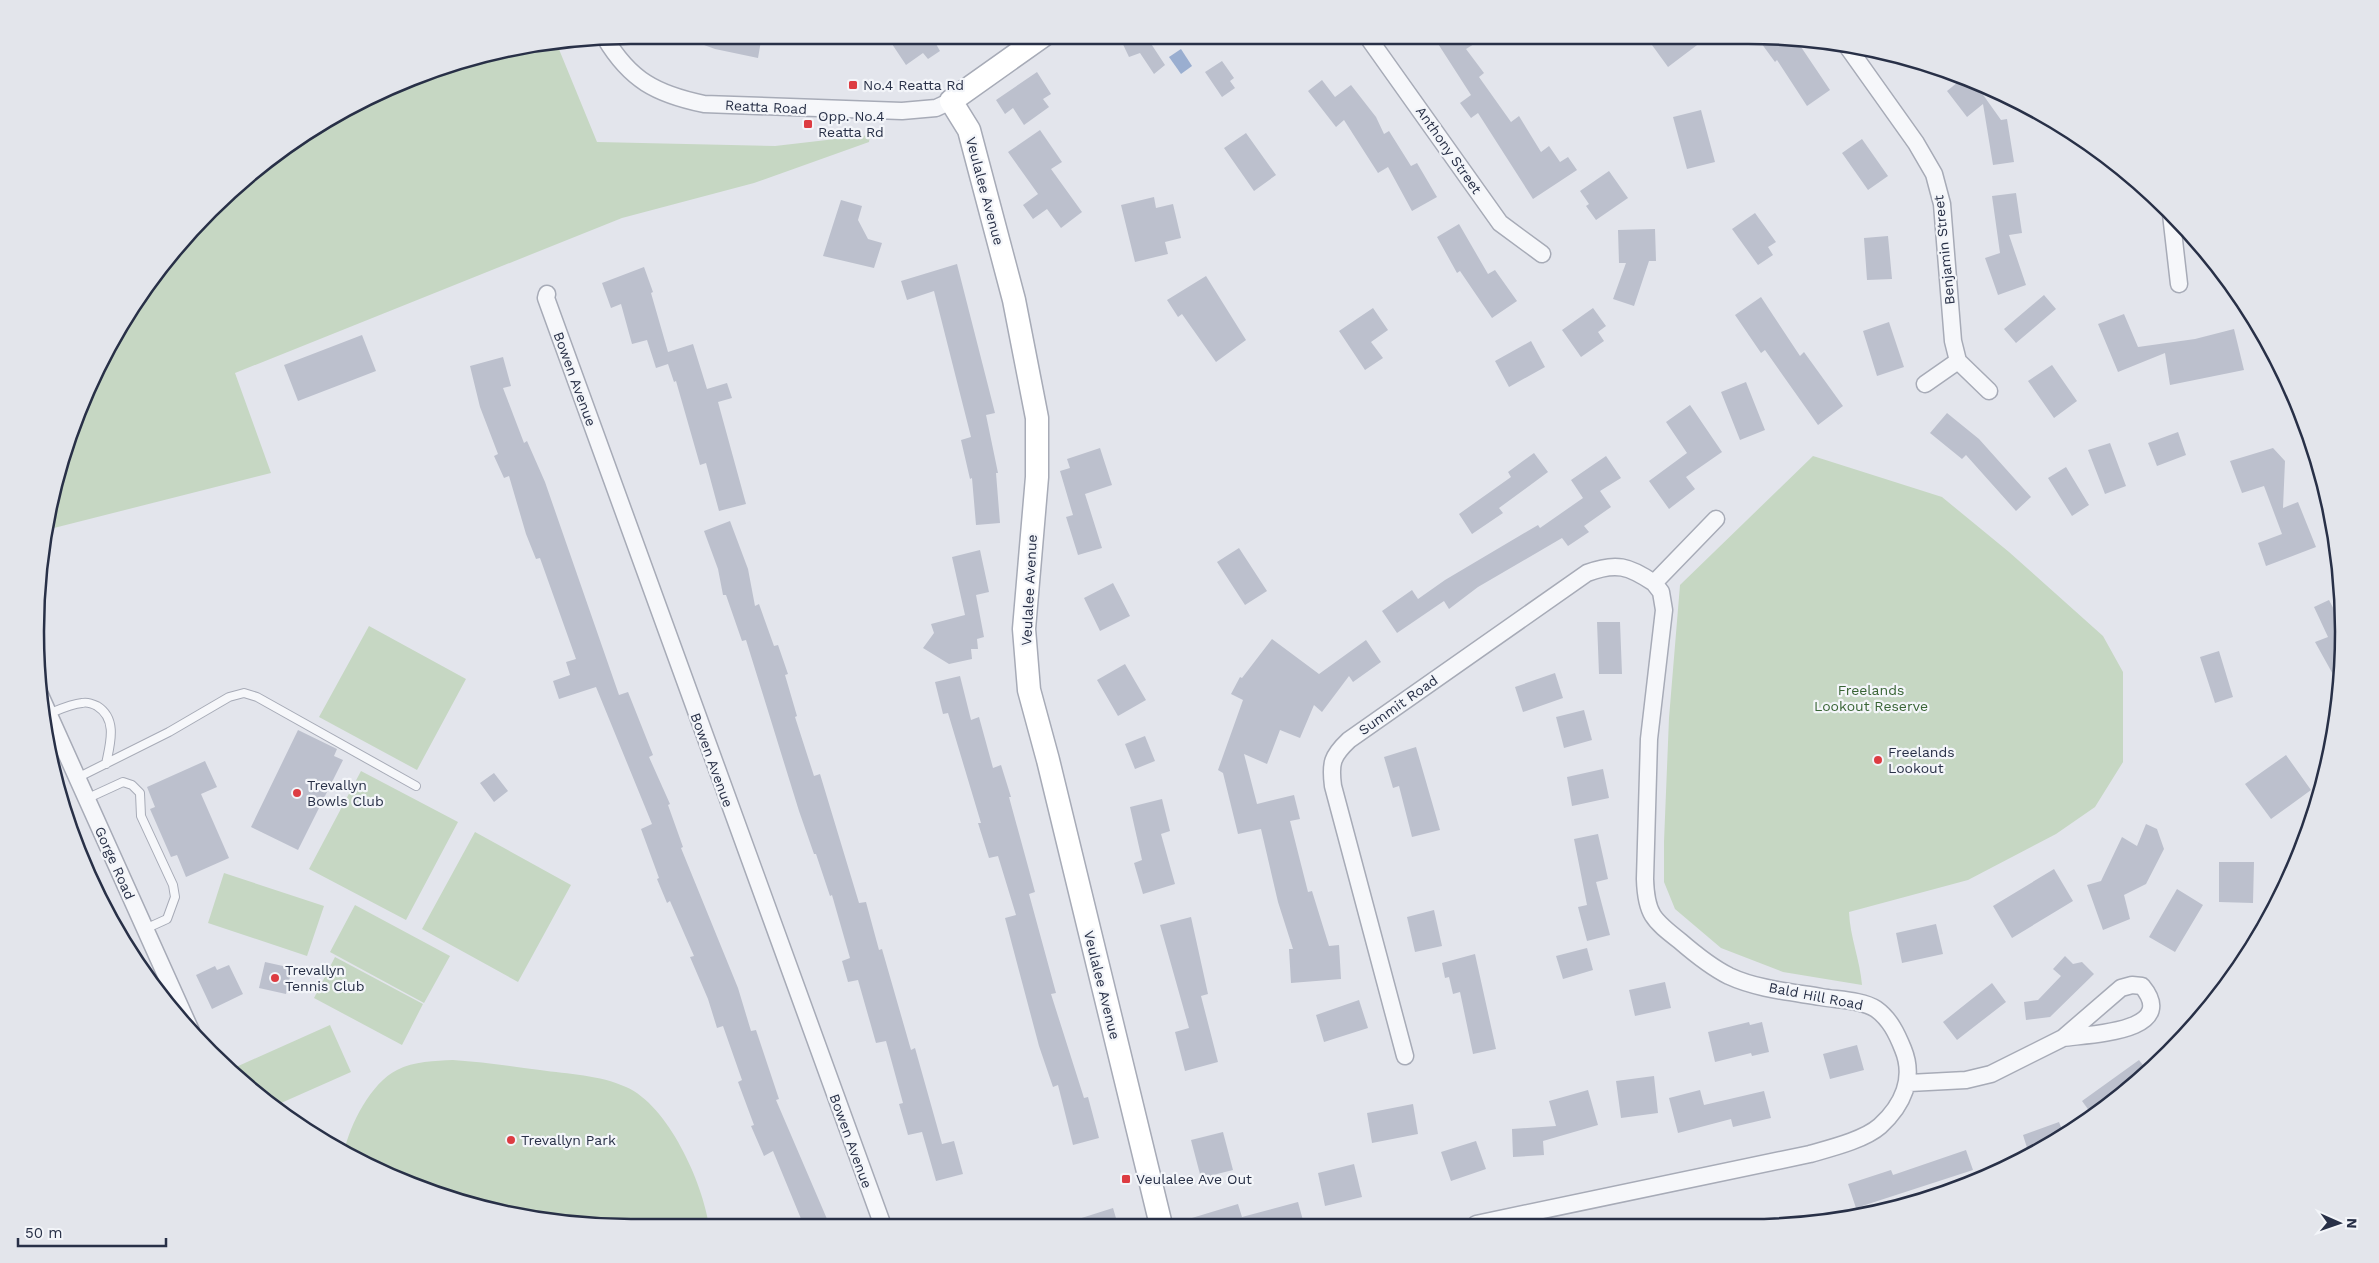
<svg xmlns="http://www.w3.org/2000/svg" width="2379" height="1263" font-family="'Work Sans',sans-serif">
  <style>
    .green { fill: #c6d7c3 }
    .water { fill: #9aaed0 }
    .building { fill: #bcc0cd }
    .lines { fill: none; stroke-linecap: round; stroke-linejoin: round }
    .lane-casing { stroke: #a7abb7; stroke-width: 10 }
    .street-casing { stroke: #a7abb7; stroke-width: 19 }
    .secondary-casing { stroke: #a7abb7; stroke-width: 25 }
    .lane { stroke: #f6f7fa; stroke-width: 8 }
    .street { stroke: #f6f7fa; stroke-width: 16 }
    .secondary { stroke: #fff; stroke-width: 22 }
    .poi-dot { fill: #dd3c42; stroke: #f3f5f9; stroke-width: 2 }
    .labels { text-anchor: middle; dominant-baseline: central; stroke-width: 4.5; stroke-linejoin: round; paint-order: stroke }
    .poi-label { font-size: 14px; fill: #283047; stroke: #f3f5f9; text-anchor: start }
    .street-label { font-size: 14px; fill: #283047; stroke: #f3f5f9 }
    .park-label { font-size: 14px; fill: #386434; stroke: #f3f5f9 }
    .rim { fill: none; stroke: #283047; stroke-width: 2.5 }
  </style>
  <rect width="100%" height="100%" fill="#e3e5ec"/>
  <path class="green" d="M556,42L597,142L775,146L870,135L869,142L754,183L622,218L235,373L271,473L46,530L55,477L81,403L135,300L183,238L268,158L334,115L439,67L515,46Z
    M1813,456L1942,497L2009,552L2103,636L2123,672V762L2095,807L2056,834L1968,880L1849,912C1850,937 1860,960 1862,985L1783,972L1721,948L1675,909L1664,882V842L1669,718L1680,585Z
    M369,626L466,679L417,770L319,717Z
    M361,771L458,822L406,920L309,869Z
    M475,832L571,885L518,982L422,929Z
    M224,873L324,906L307,956L208,923Z
    M355,905L450,956L424,1003L330,952Z
    M335,957L423,1004L402,1045L314,998Z
    M330,1025L351,1072L272,1107L243,1082L236,1067Z
    M453,1060C483,1062 511,1066 540,1070C568,1074 600,1075 626,1087C668,1105 703,1183 709,1226L593,1227L477,1208L367,1166L344,1152C350,1124 371,1083 397,1070C414,1061 435,1061 453,1060Z"/>
  <path class="water" d="M1181,49L1192,66L1181,74L1169,57Z"/>
  <path class="building" d="M685,35H762L758,58L715,49L685,38Z
    M886,35H949L936,44L940,51L928,59L923,53L906,65Z
    M1119,36H1146L1165,65L1154,74L1140,53L1129,57Z
    M1433,36H1487L1466,49L1484,73L1479,77L1511,122L1519,116L1541,152L1549,146L1560,162L1568,157L1577,170L1533,199L1478,113L1471,118L1460,103L1471,95Z
    M1663,36H1709L1668,67L1652,45Z
    M1756,36L1795,38L1830,90L1807,106L1777,60L1775,62Z
    M1222,61L1234,78L1230,81L1235,88L1222,97L1205,72Z
    M1037,72L1051,94L1043,99L1049,107L1024,125L1013,108L1005,114L996,100Z
    M1963,78L1974,82L2001,120L2007,119L2014,162L1993,165L1983,104L1967,117L1947,91Z
    M1322,80L1335,97L1351,85L1376,117L1384,134L1389,131L1411,166L1417,163L1437,197L1412,211L1388,167L1378,173L1344,120L1336,127L1308,91Z
    M1701,110L1715,162L1687,169L1673,117Z
    M1040,130L1062,162L1051,169L1082,212L1061,228L1047,209L1033,219L1023,205L1038,194L1008,152Z
    M1246,133L1276,175L1254,191L1224,148Z
    M1862,139L1888,176L1868,190L1842,153Z
    M1609,171L1628,198L1596,220L1586,206L1589,204L1580,191Z
    M2016,193L2022,233L2009,235L2026,285L1998,295L1985,258L2000,253L1992,196Z
    M1154,197L1156,208L1173,204L1181,238L1165,242L1168,254L1135,262L1121,205Z
    M841,200L862,206L858,220L868,239L882,243L874,268L823,256Z
    M1755,213L1776,242L1768,247L1773,255L1758,265L1732,229Z
    M1459,224L1488,274L1495,270L1517,301L1492,318L1460,271L1457,273L1437,237Z
    M1655,229L1656,261H1649L1634,306L1613,299L1626,263H1619L1618,230Z
    M1888,236L1892,279L1867,280L1864,238Z
    M957,264L995,413L986,415L998,473H996L1000,523L976,525L972,478L970,479L961,440L971,437L934,291L907,300L901,281Z
    M644,267L653,292L651,293L668,352L693,344L707,389L727,383L732,398L718,402L746,504L719,511L706,463L700,465L676,381L674,382L668,364L656,368L647,340L632,344L621,304L611,308L602,283Z
    M1206,276L1246,340L1216,362L1182,314L1178,317L1167,300Z
    M2044,295L2056,309L2016,343L2004,329Z
    M1761,297L1800,356L1804,352L1843,406L1818,425L1765,350L1761,353L1735,315Z
    M1373,308L1388,330L1371,342L1383,358L1365,370L1339,331Z
    M1593,308L1606,326L1598,332L1604,341L1581,357L1562,330Z
    M2124,314L2138,347L2195,339L2234,329L2244,370L2170,385L2165,353L2118,372L2098,324Z
    M1889,322L1904,367L1877,376L1863,331Z
    M362,335L376,371L298,401L284,365Z
    M1531,341L1545,367L1509,387L1495,361Z
    M503,357L511,386L503,388L524,443L527,441L545,482L619,695L628,692L653,755L649,757L670,804L668,805L683,847L681,848L738,988L751,1031L756,1030L779,1099L776,1100L830,1226H804L773,1151L764,1156L751,1126L754,1125L738,1082L742,1080L723,1026L717,1028L708,999L690,957L694,956L670,901L667,903L657,879L659,878L641,829L652,824L596,687L559,699L553,681L570,675L566,662L576,659L540,558L536,559L526,534L509,476L504,478L494,456L498,454L480,407L470,366Z
    M2052,365L2077,401L2054,418L2028,381Z
    M1746,382L1765,430L1740,440L1721,392Z
    M1690,405L1722,452L1686,477L1695,489L1669,509L1649,481L1687,453L1666,422Z
    M1947,413L1979,439L2031,497L2016,511L1966,455L1962,459L1930,433Z
    M2178,432L2186,455L2157,466L2148,443Z
    M2110,443L2126,486L2105,494L2088,450Z
    M1100,448L1112,485L1085,494L1102,548L1078,555L1066,517L1073,515L1060,471L1070,468L1067,459Z
    M2273,448L2285,461L2283,508L2298,502L2316,547L2266,566L2258,543L2282,534L2264,486L2242,493L2230,461Z
    M1534,453L1548,472L1499,508L1503,513L1472,534L1459,514L1511,477L1508,472Z
    M1606,456L1621,478L1600,491L1611,507L1584,526L1589,532L1568,546L1562,538L1478,587L1449,609L1444,601L1397,633L1382,611L1412,590L1418,599L1445,580L1538,525L1540,528L1583,498L1571,480Z
    M2066,467L2089,505L2072,516L2048,478Z
    M730,521L748,569L755,606L759,604L774,646L778,645L788,674L785,675L797,716L795,717L814,776L820,774L859,903L866,902L879,950L882,949L911,1050L915,1048L942,1144L954,1141L963,1174L936,1181L922,1132L908,1135L899,1104L903,1103L886,1041L876,1043L858,980L848,982L842,961L850,958L832,895L830,896L816,854H814L799,811L746,640L742,641L726,595H723L718,569L704,531Z
    M1239,548L1267,591L1245,605L1217,562Z
    M980,550L989,592L976,595L984,637L977,639L978,649H971L972,659L949,664L923,648L934,633L931,624L965,615L952,557Z
    M1113,583L1130,616L1100,631L1084,598Z
    M2329,600L2341,623L2343,671L2340,687L2315,642L2328,637L2314,607Z
    M1597,622H1620L1622,674H1599Z
    M1272,639L1319,674L1366,640L1381,662L1353,682L1349,676L1322,712L1314,705L1300,738L1280,730L1267,764L1244,754L1257,804L1294,795L1300,819L1290,821L1308,892L1312,891L1329,946L1339,945L1341,979L1291,983L1289,949H1293L1278,902L1261,829L1238,834L1223,773L1218,770L1243,700L1231,694L1240,677L1242,678Z
    M2219,651L2233,697L2215,703L2200,657Z
    M1125,664L1146,700L1118,716L1097,680Z
    M1555,673L1563,698L1523,712L1515,687Z
    M960,676L971,720L979,717L993,768L1001,765L1011,797H1009L1035,892L1029,894L1056,993L1051,994L1084,1098L1088,1097L1099,1138L1073,1145L1058,1085L1053,1087L1039,1046L1005,918L1016,915L998,856L989,858L978,823H981L948,713L943,714L935,682Z
    M1584,710L1592,740L1564,748L1556,717Z
    M298,730L337,749L334,756L343,760L298,850L251,827Z
    M1145,736L1155,761L1135,769L1125,744Z
    M1416,747L1440,830L1412,837L1399,786L1393,788L1384,757Z
    M2286,755L2311,790L2271,819L2245,784Z
    M205,761L217,787L201,794L229,858L186,877L177,855L171,857L150,809L155,807L147,787Z
    M1603,769L1609,798L1572,806L1567,777Z
    M494,773L508,791L494,802L480,783Z
    M1162,799L1170,831L1161,834L1175,884L1143,894L1134,863L1142,860L1130,807Z
    M2146,824L2157,829L2164,849L2146,884L2124,895L2130,919L2103,930L2087,885L2101,881L2122,837L2137,846Z
    M1598,834L1608,879L1596,882L1610,935L1587,941L1578,907L1587,905L1574,839Z
    M2219,862H2254L2253,903L2219,902Z
    M2054,869L2073,901L2012,938L1993,906Z
    M2177,889L2203,905L2175,952L2149,937Z
    M1434,910L1442,946L1415,952L1407,917Z
    M1191,917L1208,994L1201,996L1218,1062L1185,1071L1175,1032L1189,1028L1160,925Z
    M1936,924L1943,954L1902,963L1896,933Z
    M1587,948L1593,970L1563,979L1556,956Z
    M1475,954L1496,1049L1473,1054L1460,992L1453,994L1449,977L1445,978L1442,963Z
    M2065,956L2073,964L2082,962L2094,974L2050,1017L2026,1020L2024,1002L2038,1000L2061,976L2053,969Z
    M265,962L292,968L286,994L259,988Z
    M229,965L243,994L212,1009L196,975L215,966L217,970Z
    M1665,982L1671,1008L1635,1016L1629,990Z
    M1992,983L2006,1002L1957,1040L1943,1022Z
    M1359,1000L1368,1028L1324,1042L1316,1015Z
    M1749,1022L1750,1025L1762,1022L1769,1052L1752,1056L1751,1053L1715,1062L1708,1032Z
    M1857,1045L1864,1070L1830,1079L1823,1054Z
    M2139,1060L2146,1069L2093,1116L2082,1101Z
    M1654,1076L1658,1113L1621,1118L1616,1081Z
    M1588,1090L1598,1125L1543,1141L1544,1155L1513,1157L1512,1129L1556,1126L1549,1101Z
    M1700,1090L1704,1105L1764,1091L1771,1118L1733,1127L1731,1119L1678,1133L1669,1098Z
    M1413,1104L1418,1134L1372,1143L1367,1113Z
    M2059,1122L2064,1135L2029,1154L2023,1135Z
    M1223,1132L1233,1170L1201,1178L1191,1140Z
    M1476,1141L1486,1169L1451,1181L1441,1152Z
    M1966,1150L1973,1170L1856,1208L1848,1184L1891,1170L1893,1175Z
    M1354,1164L1362,1197L1325,1206L1318,1173Z
    M1298,1202L1304,1224L1183,1225L1182,1221L1238,1204L1242,1217Z
    M1113,1208L1118,1225H1070L1069,1222Z"/>
  <g class="lines">
    <g class="lane-casing">
      <path id="lane" d="M48,714C58,710 71,704 82,703C86,702 93,704 97,706C118,719 110,744 106,764
        M77,778L169,732L229,697L244,693L257,697L416,786
        M86,799L123,782L132,785L140,793L141,816L173,885L175,897L167,919L145,929"/>
    </g>
    <g class="street-casing">
      <path id="street" d="M1367,36L1500,223L1542,254
        M605,38C630,80 656,94 704,104L902,111L936,108L951,101
        M1847,46L1916,143L1934,174L1942,204L1953,341L1958,361L1925,384
        M2171,214L2179,284
        M547,294L546,298L883,1226
        M1958,361L1989,391
        M40,695L191,1031
        M1405,1056L1333,786C1330,763 1332,756 1349,740L1587,573C1616,562 1629,566 1654,583L1716,519
        M1909,1083L1966,1080L1991,1074L2063,1038L2121,988L2132,985L2142,986C2180,1032 2090,1034 2063,1038
        M1476,1224L1810,1154C1831,1148 1864,1140 1880,1126C1903,1105 1915,1078 1903,1049C1897,1034 1890,1019 1876,1009C1862,1000 1838,1000 1821,997C1791,992 1757,989 1729,976C1711,967 1695,954 1680,941C1653,920 1646,914 1645,879L1649,739L1664,610L1661,592L1654,583"/>
    </g>
    <g class="secondary-casing">
      <path id="secondary" d="M1044,35L951,101L969,130L1014,300L1037,418V477L1024,629L1029,690L1048,760L1161,1225"/>
    </g>
    <use href="#lane" class="lane"/>
    <use href="#street" class="street"/>
    <use href="#secondary" class="secondary"/>
  </g>
  <g class="poi-dot">
    <rect x="848" y="80" width="10" height="10" rx="2.5"/>
    <rect x="803" y="119" width="10" height="10" rx="2.5"/>
    <circle cx="1878" cy="760" r="5"/>
    <circle cx="297" cy="793" r="5"/>
    <circle cx="275" cy="978" r="5"/>
    <circle cx="511" cy="1140" r="5"/>
    <rect x="1121" y="1174" width="10" height="10" rx="2.5"/>
  </g>
  <g class="labels">
    <g class="poi-label">
      <text x="863" y="85">No.4 Reatta Rd</text>
      <text x="818" y="116">Opp. No.4<tspan x="818" dy="16">Reatta Rd</tspan></text>
      <text x="1888" y="752">Freelands<tspan x="1888" dy="16">Lookout</tspan></text>
      <text x="307" y="785">Trevallyn<tspan x="307" dy="16">Bowls Club</tspan></text>
      <text x="285" y="970">Trevallyn<tspan x="285" dy="16">Tennis Club</tspan></text>
      <text x="521" y="1140">Trevallyn Park</text>
      <text x="1136" y="1179">Veulalee Ave Out</text>
    </g>
    <g class="street-label">
      <text transform="translate(766 107) rotate(3)">Reatta Road</text>
      <text transform="translate(1449 150) rotate(55)">Anthony Street</text>
      <text transform="translate(985 191) rotate(75)">Veulalee Avenue</text>
      <text transform="translate(1944 250) rotate(-96)">Benjamin Street</text>
      <text transform="translate(575 379) rotate(70)">Bowen Avenue</text>
      <text transform="translate(1029 590) rotate(-87)">Veulalee Avenue</text>
      <text transform="translate(1398 705) rotate(-35)">Summit Road</text>
      <text transform="translate(712 760) rotate(70)">Bowen Avenue</text>
      <text transform="translate(115 863) rotate(66)">Gorge Road</text>
      <text transform="translate(1102 985) rotate(76)">Veulalee Avenue</text>
      <text transform="translate(1816 996) rotate(11)">Bald Hill Road</text>
      <text transform="translate(851 1141) rotate(70)">Bowen Avenue</text>
    </g>
    <g class="park-label">
      <text x="1871" y="690">Freelands<tspan x="1871" dy="16">Lookout Reserve</tspan></text>
    </g>
  </g>
  <path d="M0 0H2379V1263H0ZM631 44H1748A587 587 0 0 1 2335 631V632A587 587 0 0 1 1748 1219H631A587 587 0 0 1 44 632V631A587 587 0 0 1 631 44Z" fill="#e3e5eb" fill-rule="evenodd"/>
  <path class="rim" d="M631 44H1748A587 587 0 0 1 2335 631V632A587 587 0 0 1 1748 1219H631A587 587 0 0 1 44 632V631A587 587 0 0 1 631 44Z"/>
  <g transform="translate(2339 1223) rotate(92)" stroke="#f3f5f9" stroke-width="4" paint-order="stroke">
  <path d="M0-4L9 19L0 12L-9 19Z" fill="#283047"/>
  <text y="-8" font-size="14" font-weight="bold" text-anchor="middle" fill="#283047">N</text>
  </g>
  <path d="M18 1238v8h148v-8" fill="none" stroke="#283047" stroke-width="2.5"/>
  <text x="25" y="1238" font-size="15" fill="#283047" stroke="#f3f5f9" stroke-width="4" paint-order="stroke">50 m</text>
</svg>
